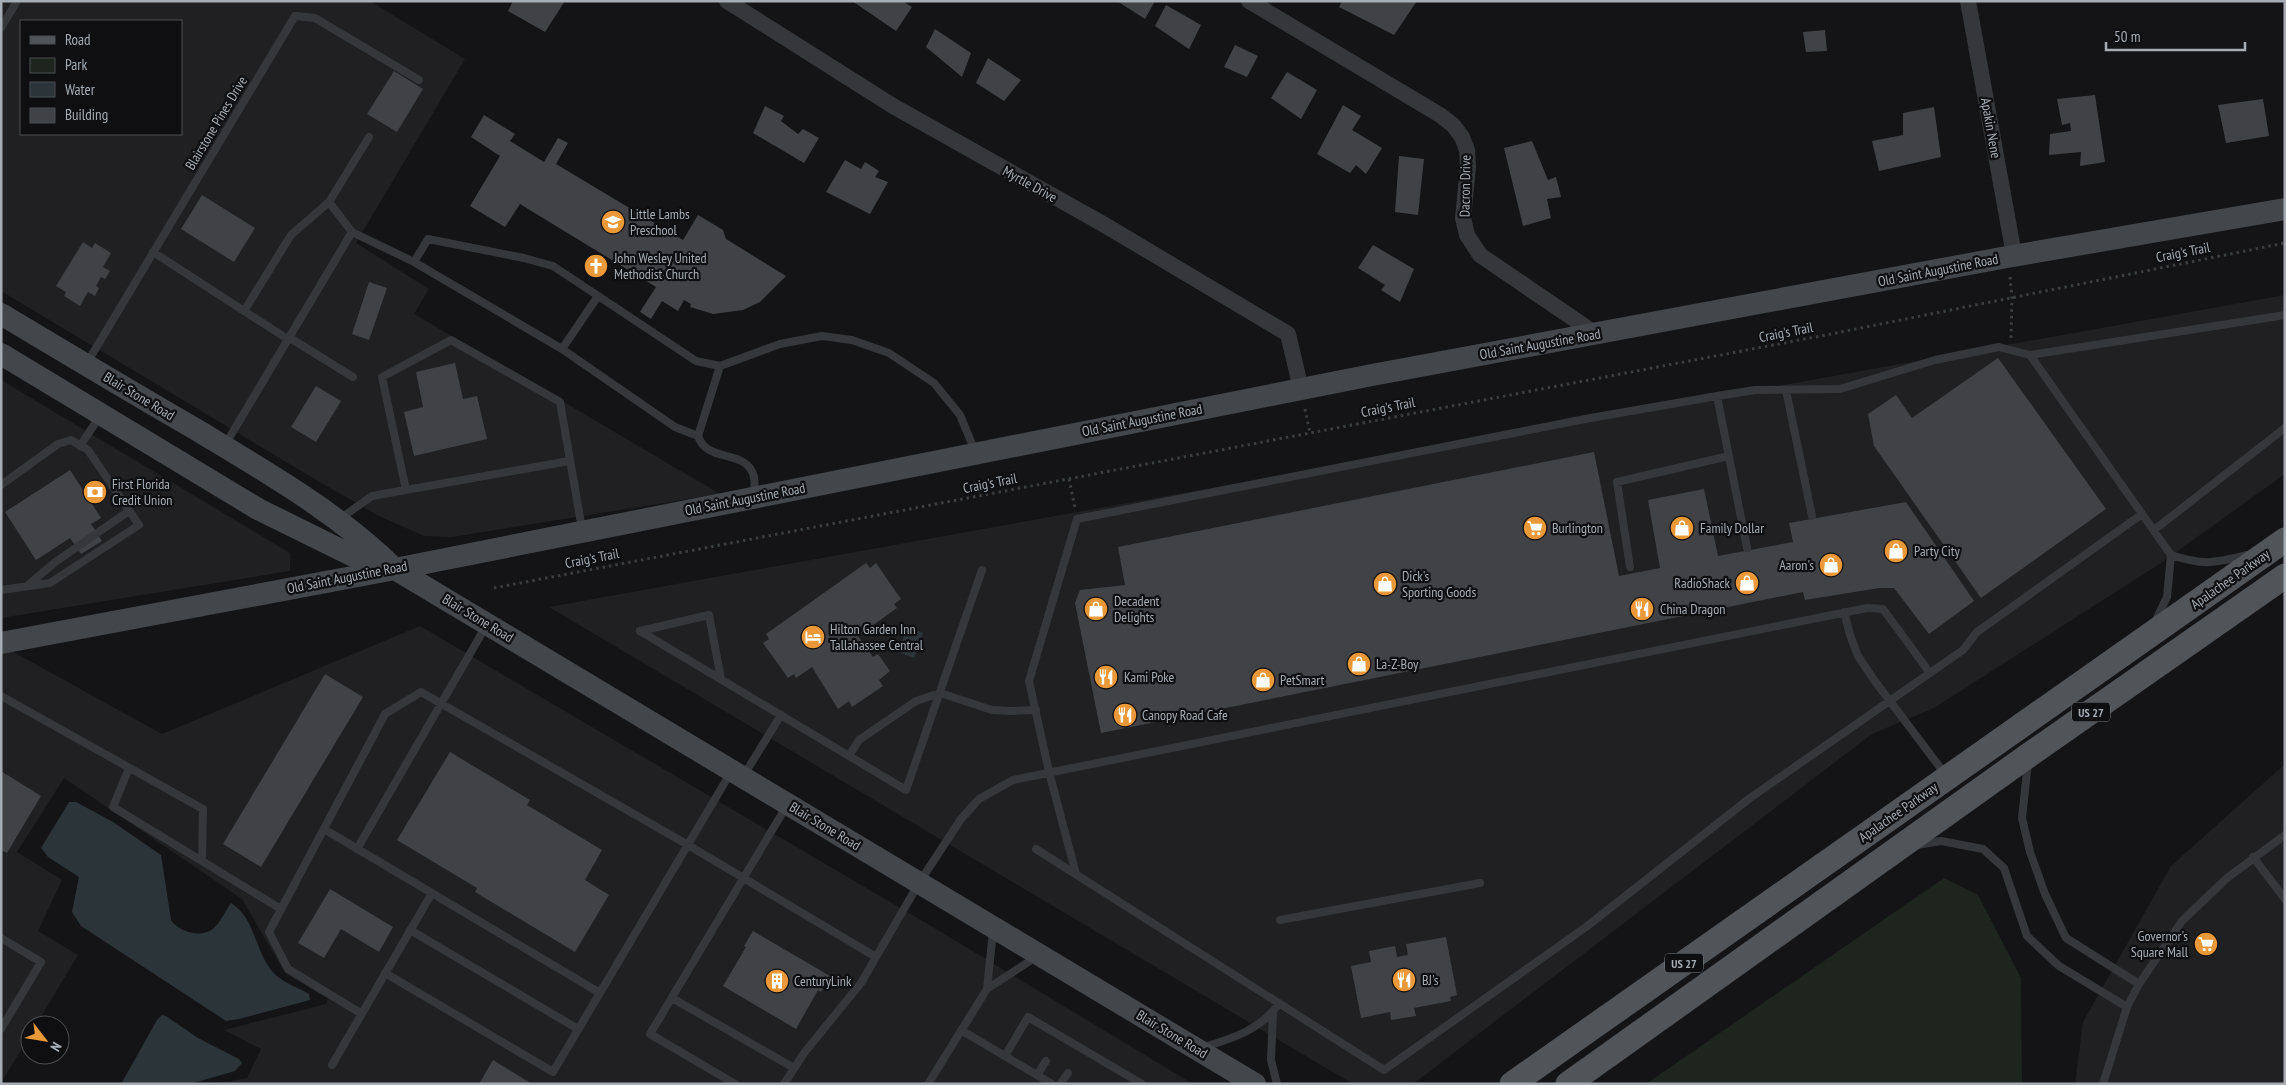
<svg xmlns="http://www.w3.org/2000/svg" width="2286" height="1085" font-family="'PT Sans Narrow',sans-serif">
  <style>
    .built { fill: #202023; fill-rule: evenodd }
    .green { fill: #1e251e }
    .water { fill: #2b3439 }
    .building { fill: #404246 }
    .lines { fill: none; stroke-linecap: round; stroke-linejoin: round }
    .path { stroke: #3b3e41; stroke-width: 3; stroke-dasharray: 2.5 4; stroke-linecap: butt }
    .lane { stroke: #35373a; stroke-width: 8 }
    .street { stroke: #35373a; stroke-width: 16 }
    .secondary { stroke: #43464a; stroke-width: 22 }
    .primary { stroke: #515459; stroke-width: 25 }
    .labels { text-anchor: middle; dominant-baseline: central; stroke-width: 4.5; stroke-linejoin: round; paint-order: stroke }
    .shield { fill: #0f0f11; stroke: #797e84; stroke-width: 1 }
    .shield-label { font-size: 12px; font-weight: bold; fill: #a6adb5 }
    .street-label { font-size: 14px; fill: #a6adb5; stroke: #0f0f11 }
    .poi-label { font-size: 14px; fill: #a6adb5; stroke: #0f0f11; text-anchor: start }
  </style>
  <rect width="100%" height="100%" fill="#141416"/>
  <path class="built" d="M1,1H370L465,59L356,243L429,289L414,314L720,494L452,537L424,536L379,516L313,478L1,291ZM21,21H181V134H21Z
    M2285,295V474L2161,563L1934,708L1872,734L1413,1084H1353L549,607Z
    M1,380L290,553V571L1,618Z
    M420,626L931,926L1193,1084H216L247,1078L261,1049L224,1030L326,1004L328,999L285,973L242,899L64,778L17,852L62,880L38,931L78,955L36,1025H30V1035L1,1083V650L8,649L162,734Z
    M2285,764V1084H2075L2083,1022L2171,866Z"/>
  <path class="green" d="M1944,878L1978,895L2021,978L2022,1084H1646Z"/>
  <path class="water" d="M907,627L923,633L914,658L898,652Z
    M69,802H76L113,822L161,855L171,920C180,933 203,939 215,927C221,921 226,910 231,903C257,918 255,959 278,977C287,984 299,988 309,994L310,1000L239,1019L226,1021L81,926L72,912L79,877L48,857L41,848Z
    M162,1015L166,1016L198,1038L239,1059L242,1063L235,1071L190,1084H121L157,1020Z"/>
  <path class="building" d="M513,1H565L545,32L508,11Z
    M852,1H902L912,7L896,31Z
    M1117,1H1155L1145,19Z
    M1342,1H1417L1394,35L1339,7Z
    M1166,5L1201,25L1189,49L1155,26Z
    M935,29L971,53L962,77L926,47Z
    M1825,30L1827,51L1806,52L1803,32Z
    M1235,45L1258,56L1247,77L1224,67Z
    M988,58L1021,80L1004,101L976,83Z
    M394,71L423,89L397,132L367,114Z
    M1287,72L1317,90L1301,119L1271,98Z
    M2095,95L2105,162L2080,166L2081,152L2049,155L2050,134L2071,131L2070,123L2062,125L2057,99Z
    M2263,99L2269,136L2226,143L2218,105Z
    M1343,105L1361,116L1352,130L1382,148L1366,174L1356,165L1350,173L1317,154Z
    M765,106L784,116L781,121L798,134L803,129L819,138L804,163L753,133Z
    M1934,107L1941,157L1879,171L1872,141L1903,135V113Z
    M484,115L515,134L510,141L544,162L558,138L568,143L556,164L683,240L698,215L723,230L726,239L786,276L760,302L743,310L713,314L690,307L691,304L684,300L678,311L662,301L651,319L640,312L656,287L520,204L505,227L470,206L500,156L471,137Z
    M1532,141L1548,180L1556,177L1561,197L1547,199L1551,218L1523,226L1504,148Z
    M1399,156L1424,159L1418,215L1395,212Z
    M845,160L861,169L865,162L879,171L875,177L888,182L870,214L826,192Z
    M202,195L255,228L234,262L181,229Z
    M83,242L92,248L95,243L111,253L103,267L110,271L105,279L101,277L96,286L99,288L95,296L88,292L80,306L64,296L66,292L56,286Z
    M1373,245L1414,269L1400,302L1381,290L1385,285L1358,268Z
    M369,282L387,288L369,340L352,334Z
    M1998,358L2106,509L1981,598L1874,446L1868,414L1896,395L1912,418Z
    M455,363L463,399L477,396L487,439L414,456L404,412L423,407L416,372Z
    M316,386L341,401L316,442L291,427Z
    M1594,452L1619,576L1660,568L1648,500L1704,489L1718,556L1793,542L1789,523L1906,502L1974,601L1929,634L1894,588H1879L1805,600L1803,592L1101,733L1075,603L1080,590L1125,585L1118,547Z
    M70,470L101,518L91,524L102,541L81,554L70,538L36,560L5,512Z
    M866,563L870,568L876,563L901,599L894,604L897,608L858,636L873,657L878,654L890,671L879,680L883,686L852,707L849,701L838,709L812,667L796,678L794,674L788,678L763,643L769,639L766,634Z
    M325,674L363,697L261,867L223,844Z
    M450,752L530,800L527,805L602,850L585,880L609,895L575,952L475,892L477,888L397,840Z
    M1,771L41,796L7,853L1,850Z
    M330,889L393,927L379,952L341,929L324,958L298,943Z
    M753,931L830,976L821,992L818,990L796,1029L723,986L746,947L744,946Z
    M1446,937L1457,995L1450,997L1451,1001L1414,1008L1416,1016L1391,1020L1390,1012L1361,1018L1351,966L1371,962L1369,951L1395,946L1397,957L1408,955L1406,944Z
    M493,1060L532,1084H479Z"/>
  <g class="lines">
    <path class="path" d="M2010,277L2012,298L2011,338
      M1305,409L1310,433
      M1069,479L1075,508
      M494,588L1826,335L2285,243"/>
    <path class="lane" d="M1,28L17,1
      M329,202L352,232L414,262
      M153,252L289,340
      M244,311L291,235L329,202L369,137
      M290,338L353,377
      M562,349L598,296
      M2030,355L2171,555L2167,597L2155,622
      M87,363L295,16L315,18L419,80
      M720,366L698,436C707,464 747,448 754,477C755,483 754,490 755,497
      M1786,390L1812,516
      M1717,396L1747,548
      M698,436L675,427L562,349L414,262L428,239L524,258L553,266L696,361L720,366L780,344L822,336L852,340L889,353L934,383L960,415L975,451
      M225,445L352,232
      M80,446L100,416
      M1,485L58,444L71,440L88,450L139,525L50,583L1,590
      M406,490L382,377L451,340L560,402L582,529
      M341,518L372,496L569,461
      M2154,530L2285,428
      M2171,555C2204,566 2214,563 2247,555
      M1630,567L1617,482L1729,456
      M27,586L54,563L129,511
      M1844,612L1850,635L1858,656L1874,680L1945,774
      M640,631L906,790L982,570
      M640,631L709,615L721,679
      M1,696L203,809L202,861
      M849,756L859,740L916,701L940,693L992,710L1011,711L1036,710
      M2028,762L2022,818L2030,852L2045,894L2066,938L2139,984
      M129,768L113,807L281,909
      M744,775L781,715
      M324,829L600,993
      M1917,845L1941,841L1983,849L2004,868L2027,936L2059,966L2127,1007
      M357,849L486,626
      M1036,849L1384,1070L1586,927L1750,798L1963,650L1977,632L2142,514
      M2253,857L2285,899
      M1076,874L1049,772L1029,681L1077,519L1585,419L1717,396L1755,390L1840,389L1935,360L1999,347L2030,355L2285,315
      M1280,920L1480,883
      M410,930L578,1029
      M1,938L41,962L1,1029
      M385,973L553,1072L731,772
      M987,989L993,931
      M672,998L794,1068
      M1273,1013L1271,1060L1277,1084
      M362,1014L288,969L269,932L385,714L421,692L688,845L876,957
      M961,1030L1052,1084
      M1204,1047C1231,1039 1263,1029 1279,1003
      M1005,1056L1028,1017L1142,1084
      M332,1065L432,893
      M1037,1075L1046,1061
      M735,1084L650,1034L786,807
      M784,1084L804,1053L861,983L919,883L961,819L979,799L1013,780L1867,608L1883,609L1930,673
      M928,1084L987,989L1036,957
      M1060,1084L1068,1073
      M2103,1084L2127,1007L2139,984L2182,921L2227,878L2285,835"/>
    <path class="street" d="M727,1L893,106L1103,224L1288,334L1301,389
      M1249,1L1440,115L1453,125L1462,137L1467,150L1468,167L1463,218L1467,235L1480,255L1596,334
      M1968,1L2014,255"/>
    <path class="secondary" d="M1,314C66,353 131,392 197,430C266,472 337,512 395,569L1255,1084
      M1,354L258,509L351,555L392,568
      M1,643L395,569L1372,375L2007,257L2285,209"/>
    <path class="primary" d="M1512,1084L2285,540
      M1568,1084L2029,755L2285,576"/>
  </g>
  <defs>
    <g id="school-disc" transform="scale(1.25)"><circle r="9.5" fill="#ea9838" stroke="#0f0f11"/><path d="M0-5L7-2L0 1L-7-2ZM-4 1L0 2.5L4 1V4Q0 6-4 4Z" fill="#fff"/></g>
    <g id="church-disc" transform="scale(1.25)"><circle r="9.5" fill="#ea9838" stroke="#0f0f11"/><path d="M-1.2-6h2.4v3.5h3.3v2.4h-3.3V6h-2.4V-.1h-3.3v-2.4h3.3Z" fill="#fff"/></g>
    <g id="bank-disc" transform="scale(1.25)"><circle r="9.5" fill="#ea9838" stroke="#0f0f11"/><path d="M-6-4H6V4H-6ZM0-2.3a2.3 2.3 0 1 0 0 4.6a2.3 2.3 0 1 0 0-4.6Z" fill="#fff"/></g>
    <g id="supermarket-disc" transform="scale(1.25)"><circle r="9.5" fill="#ea9838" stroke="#0f0f11"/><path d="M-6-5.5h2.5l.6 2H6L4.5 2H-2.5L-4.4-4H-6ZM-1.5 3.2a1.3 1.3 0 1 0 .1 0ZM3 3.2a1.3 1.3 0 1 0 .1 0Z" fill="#fff"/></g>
    <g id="shop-disc" transform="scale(1.25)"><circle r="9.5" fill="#ea9838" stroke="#0f0f11"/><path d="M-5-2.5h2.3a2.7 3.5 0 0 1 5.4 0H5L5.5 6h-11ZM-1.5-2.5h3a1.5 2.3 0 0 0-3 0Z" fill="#fff"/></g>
    <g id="restaurant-disc" transform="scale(1.25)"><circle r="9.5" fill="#ea9838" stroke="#0f0f11"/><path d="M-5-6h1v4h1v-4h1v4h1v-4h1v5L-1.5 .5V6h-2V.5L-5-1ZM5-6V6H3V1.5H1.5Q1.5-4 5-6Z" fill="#fff"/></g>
    <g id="hotel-disc" transform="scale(1.25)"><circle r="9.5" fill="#ea9838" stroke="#0f0f11"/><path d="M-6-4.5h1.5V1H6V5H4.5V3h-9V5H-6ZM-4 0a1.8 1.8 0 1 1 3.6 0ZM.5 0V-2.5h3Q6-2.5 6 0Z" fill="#fff"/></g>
    <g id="building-disc" transform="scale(1.25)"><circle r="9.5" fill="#ea9838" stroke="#0f0f11"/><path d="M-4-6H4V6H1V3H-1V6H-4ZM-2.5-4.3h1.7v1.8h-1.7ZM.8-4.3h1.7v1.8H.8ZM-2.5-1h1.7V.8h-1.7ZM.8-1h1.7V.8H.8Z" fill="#fff"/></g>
  </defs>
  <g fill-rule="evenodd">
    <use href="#school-disc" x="613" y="222"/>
    <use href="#church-disc" x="596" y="266"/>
    <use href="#bank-disc" x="95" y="492"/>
    <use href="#supermarket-disc" x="1535" y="528"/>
    <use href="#shop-disc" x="1682" y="528"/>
    <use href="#shop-disc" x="1896" y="551"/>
    <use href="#shop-disc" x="1831" y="565"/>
    <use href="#shop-disc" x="1747" y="583"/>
    <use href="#shop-disc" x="1385" y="584"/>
    <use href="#shop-disc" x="1096" y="609"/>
    <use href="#restaurant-disc" x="1642" y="609"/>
    <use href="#hotel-disc" x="813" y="637"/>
    <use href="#shop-disc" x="1359" y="664"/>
    <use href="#restaurant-disc" x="1106" y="677"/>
    <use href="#shop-disc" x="1263" y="680"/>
    <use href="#restaurant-disc" x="1125" y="715"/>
    <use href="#supermarket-disc" x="2206" y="944"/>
    <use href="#restaurant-disc" x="1404" y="980"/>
    <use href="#building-disc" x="777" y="981"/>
  </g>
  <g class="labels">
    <g class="shield">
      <rect x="2072" y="702.5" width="38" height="19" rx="4"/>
      <rect x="1665" y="953.5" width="38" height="19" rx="4"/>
    </g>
    <g class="shield-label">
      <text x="2091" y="712">US 27</text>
      <text x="1684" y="963">US 27</text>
    </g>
    <g class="street-label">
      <text transform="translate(216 123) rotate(-59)">Blairstone Pines Drive</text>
      <text transform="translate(1991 128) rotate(80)">Apakin Nene</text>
      <text transform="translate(1030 184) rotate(29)">Myrtle Drive</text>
      <text transform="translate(1465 186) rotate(-89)">Dacron Drive</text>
      <text transform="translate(2183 252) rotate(-11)">Craig's Trail</text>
      <text transform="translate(1938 270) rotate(-11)">Old Saint Augustine Road</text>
      <text transform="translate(1786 332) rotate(-11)">Craig's Trail</text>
      <text transform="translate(1540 344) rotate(-10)">Old Saint Augustine Road</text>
      <text transform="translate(139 396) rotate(31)">Blair Stone Road</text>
      <text transform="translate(1388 407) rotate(-11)">Craig's Trail</text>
      <text transform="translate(1142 420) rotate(-11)">Old Saint Augustine Road</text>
      <text transform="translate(990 483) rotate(-11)">Craig's Trail</text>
      <text transform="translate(745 499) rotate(-11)">Old Saint Augustine Road</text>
      <text transform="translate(592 558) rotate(-11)">Craig's Trail</text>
      <text transform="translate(347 577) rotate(-11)">Old Saint Augustine Road</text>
      <text transform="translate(2230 579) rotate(-35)">Apalachee Parkway</text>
      <text transform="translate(478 618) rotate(31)">Blair Stone Road</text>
      <text transform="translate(1898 812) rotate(-35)">Apalachee Parkway</text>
      <text transform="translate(825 826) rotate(31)">Blair Stone Road</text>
      <text transform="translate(1172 1034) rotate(31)">Blair Stone Road</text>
    </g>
    <g class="poi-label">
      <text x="630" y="214">Little Lambs<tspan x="630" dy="16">Preschool</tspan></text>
      <text x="614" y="258">John Wesley United<tspan x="614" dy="16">Methodist Church</tspan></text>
      <text x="112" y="484">First Florida<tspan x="112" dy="16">Credit Union</tspan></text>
      <text x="1552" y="528">Burlington</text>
      <text x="1700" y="528">Family Dollar</text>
      <text x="1914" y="551">Party City</text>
      <text x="1814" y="565" text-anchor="end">Aaron's</text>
      <text x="1402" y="576">Dick's<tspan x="1402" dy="16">Sporting Goods</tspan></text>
      <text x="1730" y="583" text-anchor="end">RadioShack</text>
      <text x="1114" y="601">Decadent<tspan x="1114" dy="16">Delights</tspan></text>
      <text x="1660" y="609">China Dragon</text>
      <text x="830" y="629">Hilton Garden Inn<tspan x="830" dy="16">Tallahassee Central</tspan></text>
      <text x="1376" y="664">La-Z-Boy</text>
      <text x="1124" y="677">Kami Poke</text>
      <text x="1280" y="680">PetSmart</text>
      <text x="1142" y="715">Canopy Road Cafe</text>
      <text x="2188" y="936" text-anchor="end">Governor's<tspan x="2188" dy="16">Square Mall</tspan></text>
      <text x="1422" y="980">BJ's</text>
      <text x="794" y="981">CenturyLink</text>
    </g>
  </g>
  <rect width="2286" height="1085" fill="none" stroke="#a6adb5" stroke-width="5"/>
  <rect x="20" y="20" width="162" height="115" fill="#0f0f11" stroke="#4b4e53"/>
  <rect x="30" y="36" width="25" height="8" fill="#515459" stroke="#4b4e53"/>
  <text x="65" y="45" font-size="15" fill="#a6adb5">Road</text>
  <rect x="30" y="58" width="25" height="15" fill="#1e251e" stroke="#4b4e53"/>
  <text x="65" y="70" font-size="15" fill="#a6adb5">Park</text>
  <rect x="30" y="82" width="25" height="15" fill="#2b3439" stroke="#4b4e53"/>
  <text x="65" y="95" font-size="15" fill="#a6adb5">Water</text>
  <rect x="30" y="108" width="25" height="15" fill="#404246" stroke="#4b4e53"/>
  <text x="65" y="120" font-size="15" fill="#a6adb5">Building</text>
  <g transform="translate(45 1040) rotate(121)"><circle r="24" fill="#0f0f11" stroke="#4b4e53"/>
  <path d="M0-4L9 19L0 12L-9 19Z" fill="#ea9838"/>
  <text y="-8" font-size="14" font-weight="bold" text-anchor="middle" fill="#a6adb5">N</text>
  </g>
  <path d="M2106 42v8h139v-8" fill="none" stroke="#a6adb5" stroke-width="2.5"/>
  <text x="2114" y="42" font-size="15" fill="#a6adb5" stroke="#0f0f11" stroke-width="4" paint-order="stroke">50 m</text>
</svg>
